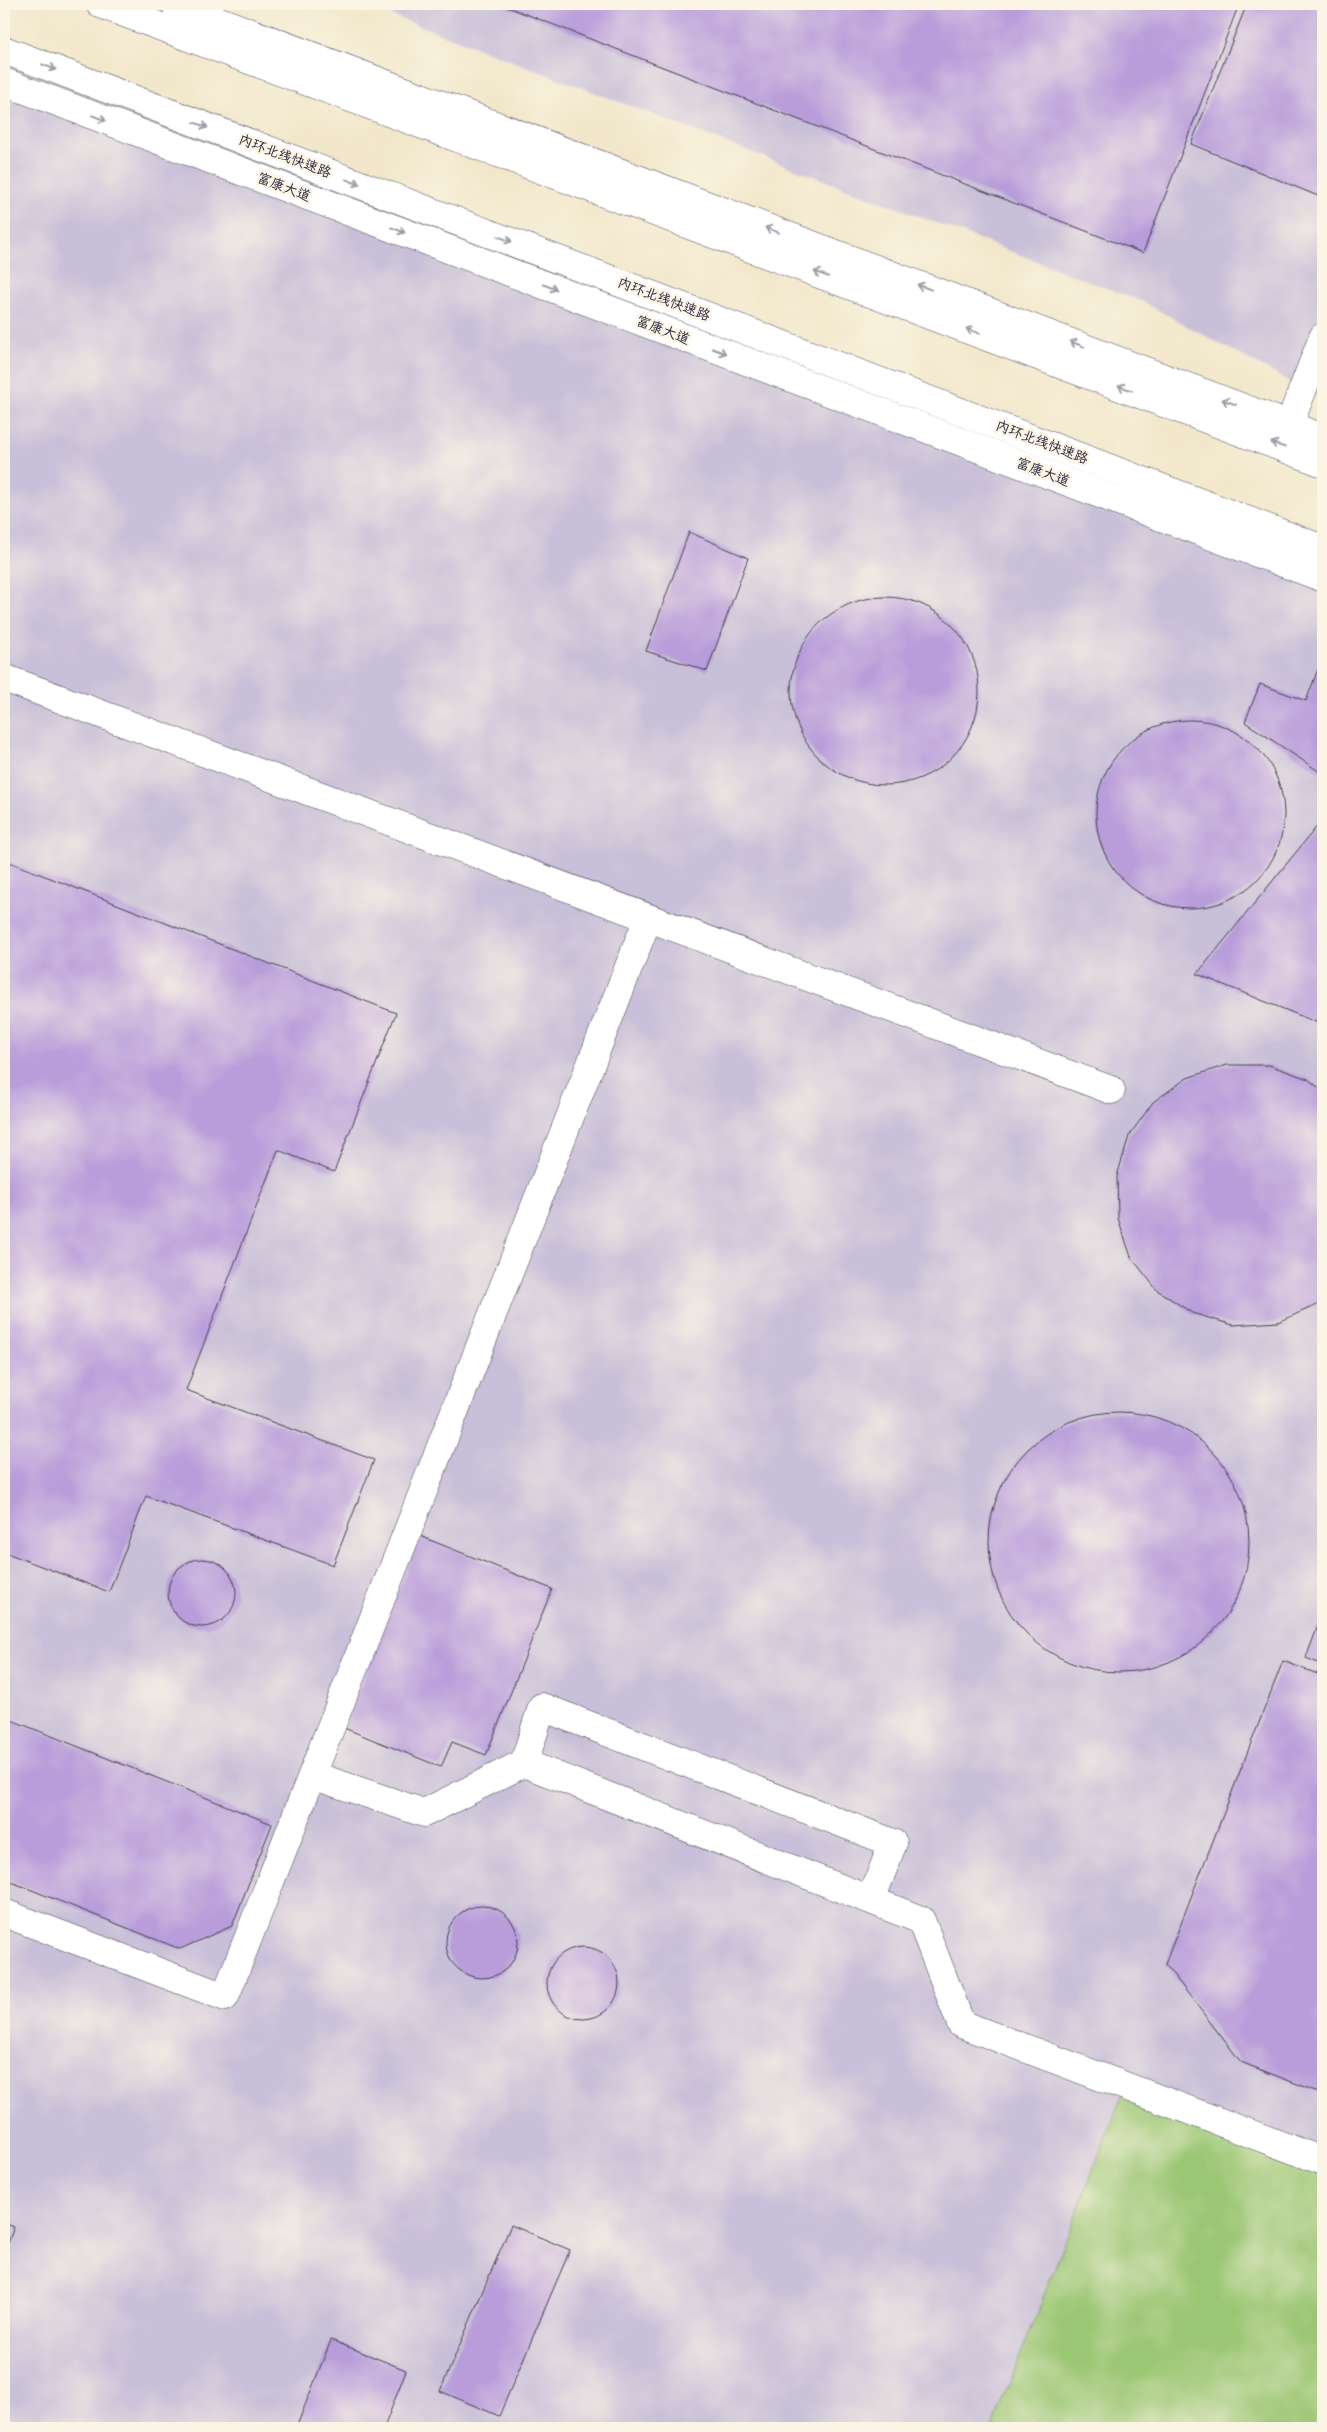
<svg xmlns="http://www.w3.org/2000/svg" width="1327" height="2432" font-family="Pangolin,'LXGW WenKai TC',sans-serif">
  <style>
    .industrial { fill: #c8bfd8 }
    .green { fill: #9bc673; stroke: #5e7457 }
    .building { fill: #b89dda }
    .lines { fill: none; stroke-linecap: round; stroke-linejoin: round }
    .minor-casing { stroke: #414051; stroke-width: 29 }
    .major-casing { stroke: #414051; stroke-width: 29 }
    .highway-casing { stroke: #414051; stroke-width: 29 }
    .minor { stroke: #fff; stroke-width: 28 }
    .major { stroke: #fff; stroke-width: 28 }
    .highway { stroke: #fff; stroke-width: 28 }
    .oneway { stroke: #9c9ca7 }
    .labels { text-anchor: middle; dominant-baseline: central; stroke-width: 5; stroke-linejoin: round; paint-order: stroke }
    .street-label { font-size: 14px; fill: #22223b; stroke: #fcf5e5 }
  </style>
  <rect width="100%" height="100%" fill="#fcf5e5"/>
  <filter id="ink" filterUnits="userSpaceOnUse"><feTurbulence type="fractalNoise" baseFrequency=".02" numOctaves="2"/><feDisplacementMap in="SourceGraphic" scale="10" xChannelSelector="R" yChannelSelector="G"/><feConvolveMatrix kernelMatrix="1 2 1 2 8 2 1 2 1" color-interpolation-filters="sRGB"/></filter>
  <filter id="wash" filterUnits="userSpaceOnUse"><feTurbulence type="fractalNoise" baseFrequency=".0096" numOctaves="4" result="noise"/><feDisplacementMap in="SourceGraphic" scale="20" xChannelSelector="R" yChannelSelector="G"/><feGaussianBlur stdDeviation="1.12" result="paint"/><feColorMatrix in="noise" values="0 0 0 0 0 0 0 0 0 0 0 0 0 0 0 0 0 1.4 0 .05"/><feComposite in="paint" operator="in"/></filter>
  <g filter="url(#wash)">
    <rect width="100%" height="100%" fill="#f2e7cb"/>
    <path class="industrial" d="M363,4H1323V400L1143,302Z
      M4,82L1323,578V2428H4Z"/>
    <path class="green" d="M1126,2086L1323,2161V2428H992Z"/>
    <g id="blocks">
      <path class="building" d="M500,4H1239L1143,253Z
        M1247,4H1323V198L1191,144Z
        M689,532L748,558L707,671L646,651Z
        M791 691a94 94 0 1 1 188 0a94 94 0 1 1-188 0Z
        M1323,656V774L1245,722L1260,684L1306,701Z
        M1096 814a94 94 0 1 1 188 0a94 94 0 1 1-188 0Z
        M1323,819V1025L1197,974Z
        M4,860L396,1013L334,1172L278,1150L186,1390L374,1460L333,1565L146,1496L109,1592L4,1552Z
        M1227,1065H1269L1308,1079L1323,1091V1301L1319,1304L1278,1322L1233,1325L1192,1313L1157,1290L1131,1257L1118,1218L1117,1176L1129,1136L1153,1102L1187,1078Z
        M989 1542a130 130 0 1 1 260 0a130 130 0 1 1-260 0Z
        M420,1536L552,1589L486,1755L452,1742L441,1767L344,1728Z
        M168 1593a34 34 0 1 1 68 0a34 34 0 1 1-68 0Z
        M1323,1612V1665L1306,1658Z
        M1283,1661L1323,1676V2094L1241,2062L1165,1964Z
        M4,1717L272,1824L232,1926L180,1949L4,1879Z
        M446 1942a36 36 0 1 1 72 0a36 36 0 1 1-72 0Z
        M547 1983a36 36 0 1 1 72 0a36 36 0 1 1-72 0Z
        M4,2223L14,2227L4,2254Z
        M511,2225L570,2250L499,2416L440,2391Z
        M331,2340L406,2370L384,2428H296Z"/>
    </g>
  </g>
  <g filter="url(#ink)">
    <use href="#blocks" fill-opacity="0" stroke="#414051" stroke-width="1"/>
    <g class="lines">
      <g class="minor-casing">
        <path id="minor" d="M1289,425L1323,337
          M4,678L1111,1090
          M524,1763L542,1707L893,1843L871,1900
          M312,1775L424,1813L524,1763L921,1920L961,2024L1323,2161
          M4,1913L225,1997L648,918"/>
      </g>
      <g class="major-casing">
        <path id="major" d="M175,4L1323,438
          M4,82L1323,578"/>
      </g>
      <g class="highway-casing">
        <path id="highway" d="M100,4L1323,463
          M4,50L1323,549"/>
      </g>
      <use href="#minor" class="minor"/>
      <use href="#major" class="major"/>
      <use href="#highway" class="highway"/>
    </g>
    <defs><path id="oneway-shaft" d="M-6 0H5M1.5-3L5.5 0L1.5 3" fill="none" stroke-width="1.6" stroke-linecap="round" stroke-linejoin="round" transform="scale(1.25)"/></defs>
    <g class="oneway">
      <use href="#oneway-shaft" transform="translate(49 67) rotate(21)"/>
      <use href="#oneway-shaft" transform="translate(99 118) rotate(21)"/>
      <use href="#oneway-shaft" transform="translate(201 125) rotate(21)"/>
      <use href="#oneway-shaft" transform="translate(353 182) rotate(21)"/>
      <use href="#oneway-shaft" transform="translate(398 230) rotate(21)"/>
      <use href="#oneway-shaft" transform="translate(772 230) rotate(-159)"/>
      <use href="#oneway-shaft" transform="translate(505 239) rotate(21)"/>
      <use href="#oneway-shaft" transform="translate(821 274) rotate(-159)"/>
      <use href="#oneway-shaft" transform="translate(550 287) rotate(21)"/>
      <use href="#oneway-shaft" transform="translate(924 287) rotate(-159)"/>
      <use href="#oneway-shaft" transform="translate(973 331) rotate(-159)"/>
      <use href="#oneway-shaft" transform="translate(1077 344) rotate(-159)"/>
      <use href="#oneway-shaft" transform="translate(719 351) rotate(21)"/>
      <use href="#oneway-shaft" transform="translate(1125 388) rotate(-159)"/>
      <use href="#oneway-shaft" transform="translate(1229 402) rotate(-159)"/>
      <use href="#oneway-shaft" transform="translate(1278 445) rotate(-159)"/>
    </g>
  </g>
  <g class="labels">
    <g class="street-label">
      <text transform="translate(285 156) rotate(21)">内环北线快速路</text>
      <text transform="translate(284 187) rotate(21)">富康大道</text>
      <text transform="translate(664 299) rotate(21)">内环北线快速路</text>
      <text transform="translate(663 330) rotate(21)">富康大道</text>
      <text transform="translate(1042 442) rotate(21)">内环北线快速路</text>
      <text transform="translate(1043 472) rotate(21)">富康大道</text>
    </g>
  </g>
  <rect width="1327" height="2432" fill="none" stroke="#fcf5e5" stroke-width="20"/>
</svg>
